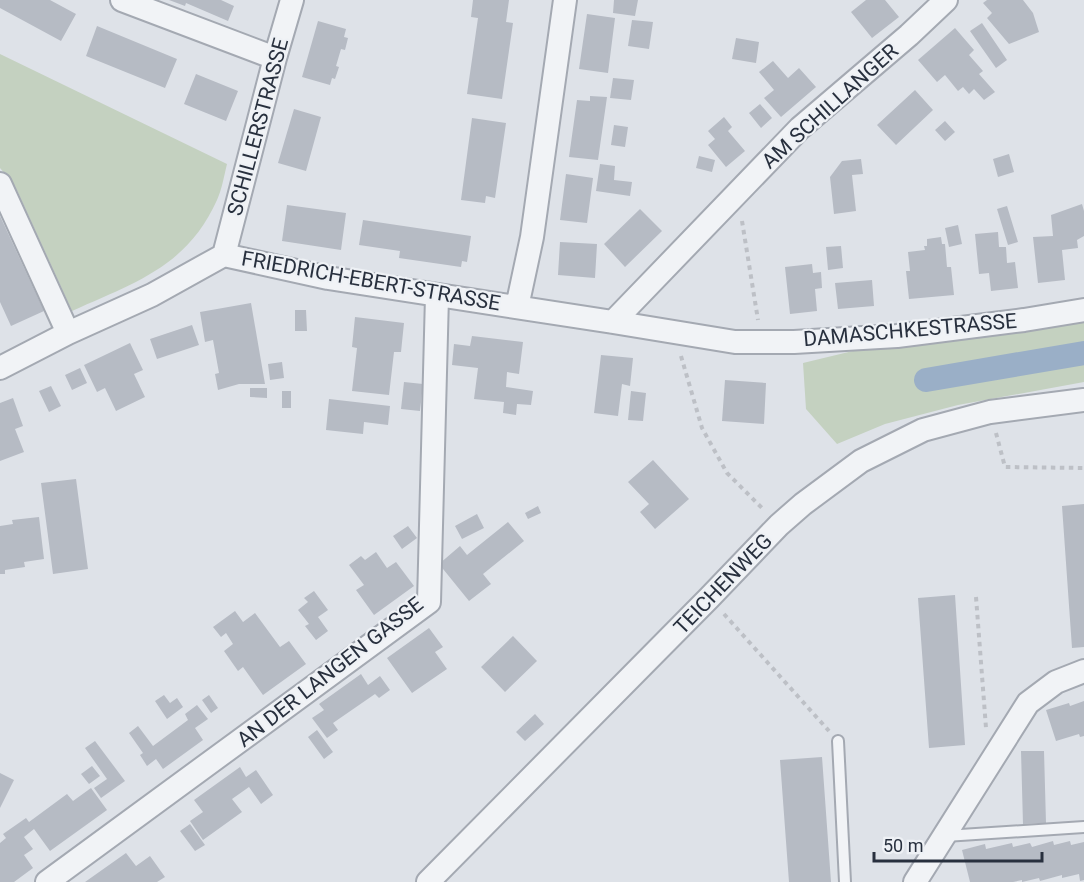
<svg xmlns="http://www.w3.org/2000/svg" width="1084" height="882" font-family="Roboto,sans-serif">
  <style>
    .green { fill: #c4d1c0 }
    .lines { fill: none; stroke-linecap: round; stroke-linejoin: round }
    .canal { stroke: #9aafc7; stroke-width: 24 }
    .building { fill: #b6bbc4 }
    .lane-casing { stroke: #a4a9b2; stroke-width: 14 }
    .street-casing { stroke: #a4a9b2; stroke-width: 26 }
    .path { stroke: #bdc0c6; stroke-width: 4; stroke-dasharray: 4.5 4.5; stroke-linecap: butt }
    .lane { stroke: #f1f3f6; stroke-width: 10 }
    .street { stroke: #f1f3f6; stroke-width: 22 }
    .labels { text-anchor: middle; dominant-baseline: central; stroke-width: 4.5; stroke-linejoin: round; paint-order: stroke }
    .street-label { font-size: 21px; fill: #28303e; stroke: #eef1f5 }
  </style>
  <rect width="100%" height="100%" fill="#dee2e8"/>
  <path class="green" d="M0,54L227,164C224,176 222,189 217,200C187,267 134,283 72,311L15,186L0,168Z
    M1084,316V382L958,405L885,424L837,444L806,409L803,363L861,349Z"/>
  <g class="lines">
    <path class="canal" d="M926,380L1084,353"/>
  </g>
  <path class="building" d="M0,0H50L76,14L61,41L0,8Z
    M169,0H221L234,6L228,21L186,3L185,6Z
    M473,0H509L506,22L513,23L502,99L467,94L478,18L471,17Z
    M614,0H638L635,16L613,13Z
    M866,0H885L899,17L872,38L851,12Z
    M987,0H1023L1033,13L1039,32L1009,44L987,18L992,13L983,3Z
    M587,14L615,18L608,73L579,69Z
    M632,20L653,22L649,49L628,46Z
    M318,21L346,29L344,37L348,38L345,50L341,49L336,66L339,67L335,79L332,78L330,85L302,77Z
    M982,23L1007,60L996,68L970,31Z
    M97,26L177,59L165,88L86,56Z
    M955,28L974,50L969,55L983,71L979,74L995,92L984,100L974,89L969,94L963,87L958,91L945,75L937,82L918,60Z
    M736,38L759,42L756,63L732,59Z
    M773,61L788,78L799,68L816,87L781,117L764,98L774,90L759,72Z
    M196,74L238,91L226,121L184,104Z
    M613,78L634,80L631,100L610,98Z
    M915,90L933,110L896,145L877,125Z
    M590,96L607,97L598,160L569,157L577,100L590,101Z
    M760,104L772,118L761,128L749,113Z
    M294,109L321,117L306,171L278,163Z
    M724,117L732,127L728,131L745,151L726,167L708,145L715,139L708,131Z
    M472,118L506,123L495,198L486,196L485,203L461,200Z
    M945,121L955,132L945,141L935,130Z
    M614,125L628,127L625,147L611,145Z
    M1009,154L1014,172L998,177L993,159Z
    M699,156L715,160L712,172L696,168Z
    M861,159L863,174L852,175L856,211L834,214L830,177L842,161Z
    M600,164L615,166L614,180L632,182L630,196L596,191Z
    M566,174L593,178L587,223L560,220Z
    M1082,204L1084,211V236L1077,240L1078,248L1062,250L1065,280L1038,283L1033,237L1053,236L1051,215Z
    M287,205L346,213L341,250L282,241Z
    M1007,206L1018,242L1008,245L997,209Z
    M640,209L662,231L625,267L604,244Z
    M0,216L44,311L11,326L0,302Z
    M363,220L471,236L467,262L462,261L461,267L399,258L400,251L359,245Z
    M958,225L962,244L949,247L945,228Z
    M998,232L999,247H1006L1007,263L1015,262L1018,288L991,291L989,273L979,274L975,234Z
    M941,237L942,244H945L947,267H951L954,295L909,299L906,271H910L908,252L925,250L924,246H927V239Z
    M560,242L597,244L595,278L558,275Z
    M841,246L843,268L828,270L826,247Z
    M812,264L813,273L821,272L822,288L815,289L817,311L790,314L785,267Z
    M872,280L874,306L838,309L835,283Z
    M251,303L265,384H239L218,390L215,374L219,373L213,340L205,342L200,312Z
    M295,310H306L307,331H295Z
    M355,317L404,323L401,352H394L389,395L352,391L357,348L352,347Z
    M192,325L199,345L157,359L150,339Z
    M472,336L523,342L519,374L507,372L506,387L533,391L531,405L517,404L516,415L503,413L504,402L474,399L478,368L452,365L454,344L470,346Z
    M130,343L143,370L134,374L145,397L116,411L105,388L97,392L84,365Z
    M601,355L633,358L630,386L622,384L618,416L594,413Z
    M282,362L284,378L270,380L268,364Z
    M80,368L87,383L72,390L65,375Z
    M725,380L766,383L764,424L722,421Z
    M404,382L423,384L420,411L401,409Z
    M51,386L61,406L49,412L39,391Z
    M250,388H267V398L250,397Z
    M282,391H291V408H282Z
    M631,391L646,393L643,421L628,420Z
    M13,398L23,426L15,429L24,452L0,461V403Z
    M329,399L390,406L388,425L364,422L363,434L326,430Z
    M653,460L689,499L655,529L640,512L649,504L628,482Z
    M76,479L88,569L53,574L41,483Z
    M1084,504V647L1072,648L1062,506Z
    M538,506L541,513L528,519L525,513Z
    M477,514L484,528L462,539L455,526Z
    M39,517L44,559L24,562L25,567L5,570V574H0V526L13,524L12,520Z
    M508,522L524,541L483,574L491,584L469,601L439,564L460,546L467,555Z
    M408,526L417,538L402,549L393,536Z
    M376,552L387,568L396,562L414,586L374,615L356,590L364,585L349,565L361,556L365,560Z
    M314,591L328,610L318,617L328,631L316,640L305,626L309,624L298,610L308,602L304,598Z
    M955,595L965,745L929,748L918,598Z
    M235,611L243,622L255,613L280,647L289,641L306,664L263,695L243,667L238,671L224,651L233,644L226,633L221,637L213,627Z
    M429,628L443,647L435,652L447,669L412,693L387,658Z
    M513,636L537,661L505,692L481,667Z
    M361,674L368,685L380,676L390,690L379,698L375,694L333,723L338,730L327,738L312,718L324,710L319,704Z
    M164,695L170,703L177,698L183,707L167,719L155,701Z
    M209,695L218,708L211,713L202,700Z
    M1084,701V736L1080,737L1079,734L1056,741L1046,710L1069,703L1070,706Z
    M197,705L208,719L195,728L203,740L163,769L156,759L147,766L140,755L143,753L129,733L138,726L153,746L188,720L185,714Z
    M535,714L544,724L525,741L516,732Z
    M317,730L333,752L324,759L308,737Z
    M95,741L125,781L101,798L94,788L107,779L85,748Z
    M1021,751H1044L1046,823L1023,824Z
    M822,757L831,882H789L780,760Z
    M92,766L100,776L89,784L81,774Z
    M240,767L246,777L256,770L273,795L261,804L249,787L232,799L242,812L203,840L190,821L203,812L194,800Z
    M0,773L14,780L0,808Z
    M91,788L107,810L50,851L34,829L24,837L33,849L24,855L33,868L14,882H0V843L6,838L3,834L26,818L29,822L67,794L73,801Z
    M190,824L205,845L195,851L180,831Z
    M1053,841L1054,845L1070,841L1071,845L1084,842V880L1080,881L1079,874L1062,878V875L1040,881L1039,878L1022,882V880L1013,882H970L962,850L985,844L986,849L1012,843L1013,847L1030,843L1032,847Z
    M126,853L136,866L150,856L165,877L157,882H85Z"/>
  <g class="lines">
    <g class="lane-casing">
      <path id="lane" d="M838,741L845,882
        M945,836L1084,827"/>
    </g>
    <g class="street-casing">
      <path id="street" d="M122,0L275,58
        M0,184L68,333
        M224,255L275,58L292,0
        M517,307L532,237L565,0
        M613,322L735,342H794L897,336L1024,320L1084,310
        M0,368L68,333L152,295L224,255L328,278L613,322L800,128L909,35L946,0
        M47,882L429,602L437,296
        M428,882L709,598L779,525L803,504L861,461L923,430L990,412L1084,400
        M915,882L1028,703L1056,682L1084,671"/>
    </g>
    <path class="path" d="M742,221L758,320
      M681,356L702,428L727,473L764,510
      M996,433L1005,467L1084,468
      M976,597L986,728
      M724,614L829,731"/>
    <use href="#lane" class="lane"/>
    <use href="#street" class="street"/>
  </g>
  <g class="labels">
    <g class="street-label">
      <text transform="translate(830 106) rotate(-42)">AM SCHILLANGER</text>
      <text transform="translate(258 127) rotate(-75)">SCHILLERSTRASSE</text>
      <text transform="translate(371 281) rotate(10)">FRIEDRICH-EBERT-STRASSE</text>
      <text transform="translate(910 330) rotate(-5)">DAMASCHKESTRASSE</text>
      <text transform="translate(723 584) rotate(-46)">TEICHENWEG</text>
      <text transform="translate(330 672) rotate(-38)">AN DER LANGEN GASSE</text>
    </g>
  </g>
  <path d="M874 852v9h168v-9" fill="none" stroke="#28303e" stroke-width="3"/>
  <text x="883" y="852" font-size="18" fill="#28303e" stroke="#eef1f5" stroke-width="4.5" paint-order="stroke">50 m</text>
</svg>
